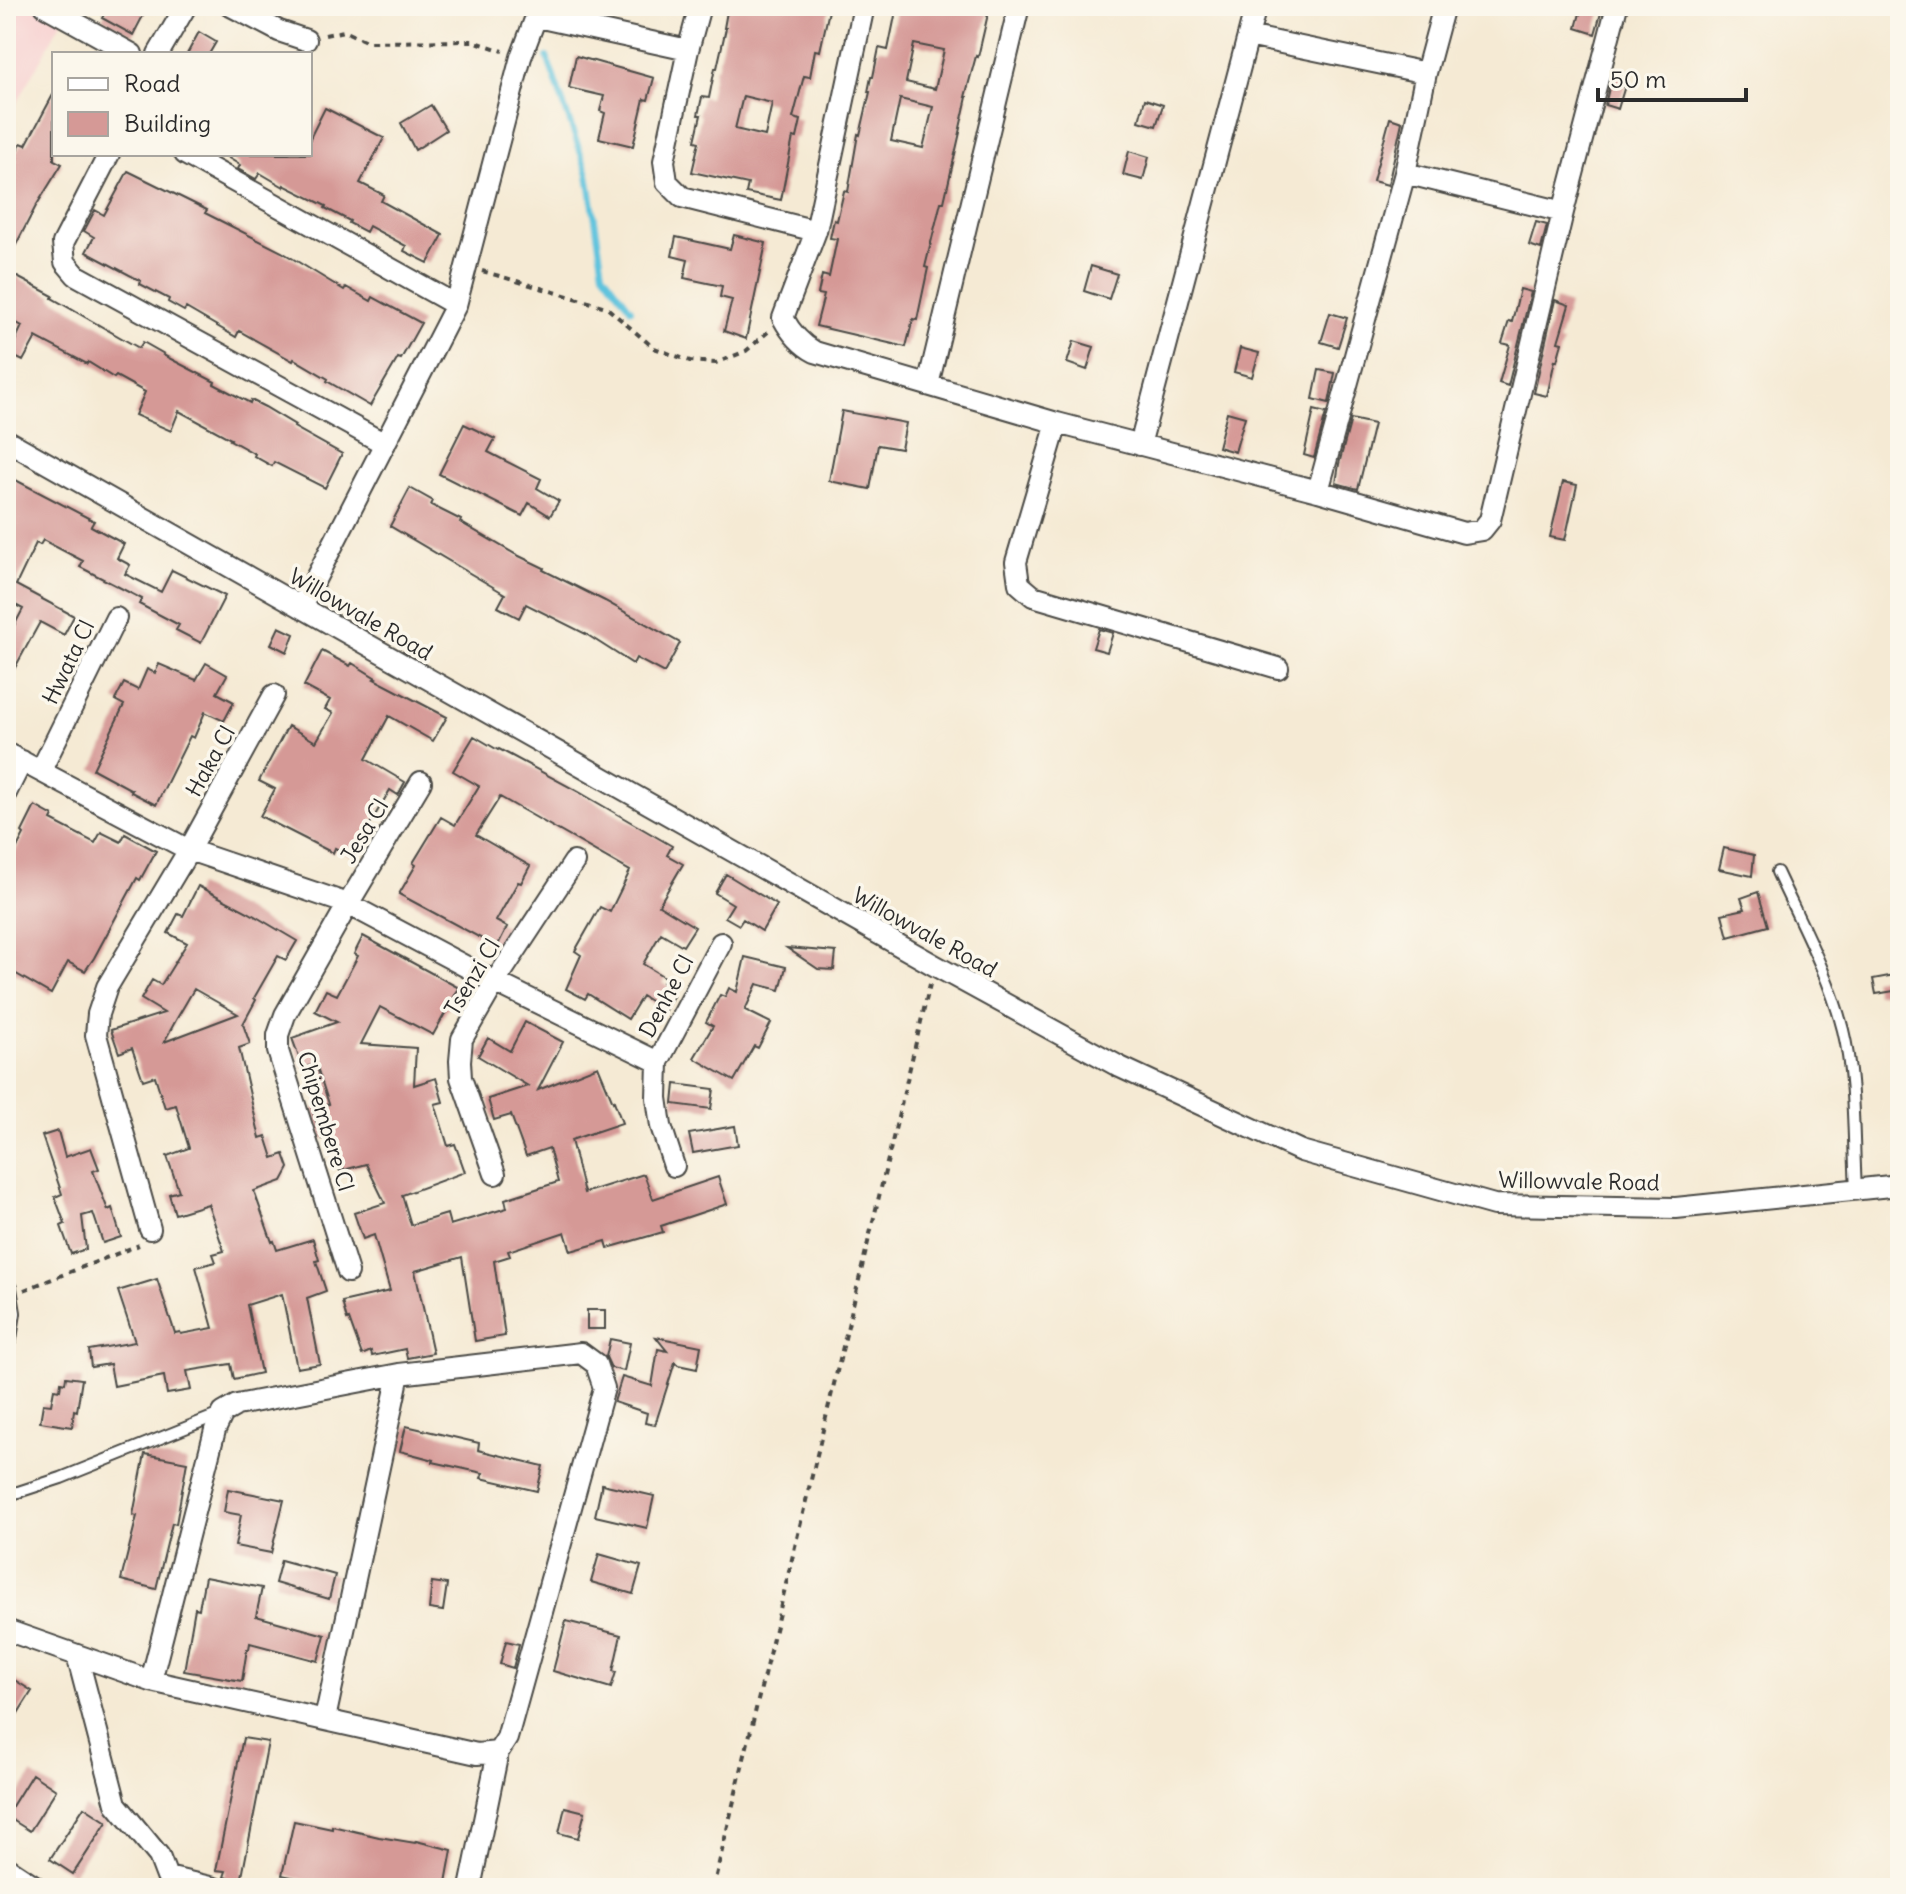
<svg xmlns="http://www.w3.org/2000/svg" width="1906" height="1894" font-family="Delius,sans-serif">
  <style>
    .built { fill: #f7d0d0 }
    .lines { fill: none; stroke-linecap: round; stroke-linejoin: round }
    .stream { stroke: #5fc3dd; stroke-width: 6 }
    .building { fill: #d59996; fill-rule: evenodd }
    .lane-casing { stroke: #494844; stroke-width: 14 }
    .street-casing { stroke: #494844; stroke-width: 24 }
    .path { stroke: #494844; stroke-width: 4; stroke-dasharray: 6 6; stroke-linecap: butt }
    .lane { stroke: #fff; stroke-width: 10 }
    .street { stroke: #fff; stroke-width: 20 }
    .labels { text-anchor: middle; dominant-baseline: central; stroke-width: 7; stroke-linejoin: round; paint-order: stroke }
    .street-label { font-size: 22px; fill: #2b2b2b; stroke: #fbf7ec }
  </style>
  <rect width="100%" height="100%" fill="#fbf7ec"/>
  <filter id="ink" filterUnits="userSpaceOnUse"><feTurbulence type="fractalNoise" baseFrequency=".0125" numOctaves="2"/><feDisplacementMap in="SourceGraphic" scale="16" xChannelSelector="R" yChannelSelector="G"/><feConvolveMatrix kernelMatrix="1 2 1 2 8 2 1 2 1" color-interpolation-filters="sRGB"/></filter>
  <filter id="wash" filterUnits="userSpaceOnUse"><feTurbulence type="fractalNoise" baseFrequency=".006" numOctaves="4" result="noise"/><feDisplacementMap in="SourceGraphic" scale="32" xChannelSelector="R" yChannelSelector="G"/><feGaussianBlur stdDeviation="1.8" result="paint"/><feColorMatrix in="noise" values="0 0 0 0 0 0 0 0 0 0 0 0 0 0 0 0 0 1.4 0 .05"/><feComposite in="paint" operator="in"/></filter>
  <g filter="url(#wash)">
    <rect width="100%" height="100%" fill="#f5ead4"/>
    <path class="built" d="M6,6H54L66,13L6,123Z"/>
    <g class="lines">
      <path class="stream" d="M514,6L516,11
        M547,57L588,174L603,272L631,309"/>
    </g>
    <g id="blocks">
      <path class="building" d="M109,6H133L145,12L133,35L102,18Z
        M728,6H830L820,51L815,50L810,77L804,76L793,118L801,120L797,138L793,137L781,200L746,193L748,184L692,172L699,142L695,141L701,115H698L702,97L709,98L715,68H717L726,28H724ZM743,96L772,103L765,136L735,129Z
        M897,6H956L988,14L978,57L976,56L965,97H967L960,128H961L944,202H941L925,267L928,268L917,320L913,319L906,347L816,326L824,295L818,294L822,275L829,277L837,239L830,238L834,220L837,221L844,191L848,192L858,134L860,135L870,92H868L871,77H873L879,48L888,50ZM914,44L944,50L935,89L906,82ZM900,99L933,107L923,148L891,141Z
        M1582,6H1603L1595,34L1576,28Z
        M199,32L216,42L209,54H187Z
        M576,56L654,78L648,100L644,99L633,146L599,138L605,113L600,111L604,96L569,88Z
        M1612,75L1627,79L1618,109L1605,105Z
        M54,93V160L62,164L36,206L6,264V181L17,159L13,157L21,143L26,145Z
        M1145,99L1163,105L1156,126L1139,121Z
        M431,105L446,130L415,150L401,123Z
        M325,108L384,138L360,183L384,195L381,201L443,235L428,263L404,251L406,246L369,226L366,232L349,223L350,221L325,208L326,206L284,185V187L260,173L256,179L238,169L240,165L222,154H310V138Z
        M1390,118L1402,122L1388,185L1373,181Z
        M1129,151L1149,157L1143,180L1123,175Z
        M128,171L207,210L205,213L282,252L344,290L346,287L371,301L373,297L421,323L401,359L398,358L370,406L327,381L328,379L294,359L293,361L239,331L236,337L186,308L184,311L168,302L169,299L140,284L141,281L86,252L94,237L84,231L95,210L104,215Z
        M1536,222L1547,225L1541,249L1529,245Z
        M734,235L766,243L746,339L724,331L732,300L720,297L722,286L684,278L688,260L672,256L676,237L730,249Z
        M1091,266L1117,274L1109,299L1084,291Z
        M6,271L53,296L52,298L139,348L143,342L164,354L163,355L215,382L214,384L250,403L251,400L265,407L295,425L294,427L342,454L325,488L274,462L272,466L254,456L255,454L230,440L231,439L179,411L171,431L135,415L145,392L116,376L114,378L88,362L87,364L36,337L23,361L9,354L22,326L6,317Z
        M1520,289L1531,292L1508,386L1499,383L1510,345L1502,343L1509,321L1512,322Z
        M1555,300L1569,305L1558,342L1562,343L1557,361L1555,360L1547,396L1534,393Z
        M1330,313L1347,318L1338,347L1321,342Z
        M1074,341L1094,347L1087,370L1067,363Z
        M1240,348L1259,353L1252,377L1234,372Z
        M1319,370L1335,373L1329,403L1313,399Z
        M1314,410L1326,413L1314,458L1304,455Z
        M842,411L906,423L901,449L878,445L870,489L829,481Z
        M1227,412L1245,417L1235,452L1218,447Z
        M1351,419L1374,424L1358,489L1336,483L1339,464Z
        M464,424L495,439L488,452L541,479L537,488L559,501L550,516L529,503L522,516L439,474Z
        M6,475L94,521L91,526L124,544L117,558L130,565L125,574L161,592L172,570L225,596L201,643L176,630L179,625L139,604L142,599L80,567L83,561L43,540L40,545L36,543L16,585L74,616L64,635L40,622L6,684V641L23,609L8,601L6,605Z
        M1563,482L1577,485L1565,540L1550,537Z
        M410,488L433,501L431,505L461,520L460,522L515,554L544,568L543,570L605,601L680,643L664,673L636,658L633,664L586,634L526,604L519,618L498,607L505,594L390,526Z
        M279,627L294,634L287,652L271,644Z
        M1099,629L1113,633L1107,652L1093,648Z
        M322,651L350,666L352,663L376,678L374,679L447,717L433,741L389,716L366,759L405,782L398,795L390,790L351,856L335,848L333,853L260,816L275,789L259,781L288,726L316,742L333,713L325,709L330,700L304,686Z
        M206,663L227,675L217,693L234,702L224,721L205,712L194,738L190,736L156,805L131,792L132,790L93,769L124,705L115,700L124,683L138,690L147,669L155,673L159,664L196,680Z
        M474,736L498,750L499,749L579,792L672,846L667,855L683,864L659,905L695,927L683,946L661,933L643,964L666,978L663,983L669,987L666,992L673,996L665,1010L642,996L628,1019L588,994L585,999L566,989L581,955L575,951L600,907L610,912L630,871L500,797L476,835L530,866L521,883L518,882L496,921L507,927L497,947L399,894L416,865L413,863L441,817L455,825L479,786L453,771Z
        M35,806L53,816L51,820L95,843L101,832L121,842L125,834L156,851L140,880L137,878L94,958L85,971L68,962L51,994L6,968V869L24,834L22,832Z
        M1724,848L1754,855L1752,876L1719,869Z
        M726,874L777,905L762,931L743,919L739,925L725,917L733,904L715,893Z
        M198,886L248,912L297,941L286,960L278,956L254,998L256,1000L243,1024L250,1044L239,1048L260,1138L266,1136L273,1158L284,1154L289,1168L282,1181L254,1191L272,1242L274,1241L277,1250L313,1239L319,1260L316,1261L326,1291L307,1298L320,1364L297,1368L282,1294L247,1305L261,1373L234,1379L231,1364L187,1371L191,1390L167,1394L164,1376L114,1386L110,1364L91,1367L89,1350L135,1342L118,1291L157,1279L175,1333L180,1332L181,1334L213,1328L196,1267L216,1262L213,1254L224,1251L208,1204L175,1214L169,1194L179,1191L167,1156L189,1148L176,1105L165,1108L155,1076L143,1080L132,1048L119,1053L111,1030L164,1013L141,999L152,980L161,985L187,943L168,933L178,914L183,916ZM194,989L238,1014L164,1042L176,1020Z
        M1758,892L1768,926L1728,937L1722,914L1745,909L1741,898Z
        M363,936L459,988L433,1035L380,1007L361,1044L416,1048L414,1085L436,1078L443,1102L435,1104L448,1146L455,1144L465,1172L402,1195L411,1225L447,1214L450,1225L507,1208L505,1199L558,1182L549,1148L526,1156L511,1115L494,1120L488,1099L528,1086L478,1056L488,1038L510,1051L525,1022L563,1042L538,1090L598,1066L613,1102L614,1101L622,1123L571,1140L584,1193L644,1174L653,1199L718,1177L727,1204L661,1226L663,1232L608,1248L606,1241L571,1251L565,1232L508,1251L510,1256L494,1261L505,1336L475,1341L462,1257L415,1271L433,1353L407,1358L405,1349L372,1356L371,1351L362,1355L349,1319L347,1320L342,1302L390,1291L374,1235L363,1239L354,1213L385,1203L366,1164L340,1171L330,1136L322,1139L312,1109L329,1104L316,1064L303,1068L292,1038L337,1022L315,1011L326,990L337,995L358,956L354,954Z
        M787,948L836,952L834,970L818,969Z
        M745,957L786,967L780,990L757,984L745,1010L771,1023L758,1048L754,1046L734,1081L694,1058L713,1026L706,1022L720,995L725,997L729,988L737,992Z
        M1900,974V990L1876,994L1873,979Z
        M675,1084L714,1089L711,1109L673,1104Z
        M735,1126L738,1145L693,1153L689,1134Z
        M58,1131L65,1157L91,1148L99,1169L93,1171L108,1210L112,1208L121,1237L103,1243L93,1213L82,1216L86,1249L71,1254L61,1226L65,1224L55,1197L62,1194L42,1136Z
        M587,1310H605V1329H587Z
        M656,1337L701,1346L697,1369L678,1365L675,1362L655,1425L645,1423L647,1413L614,1402L622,1377L652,1386L658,1349L667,1351Z
        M610,1339L630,1343L624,1371L611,1368L606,1357Z
        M66,1377L82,1379L77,1411L74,1410L72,1427L40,1422L43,1404L51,1405L54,1389L60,1390L61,1382L65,1383Z
        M406,1426L479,1443L478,1450L543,1466L537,1491L481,1478L483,1473L433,1462L434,1460L400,1451Z
        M145,1454L187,1462L176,1524L172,1523L156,1589L121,1580L137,1516L133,1515Z
        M602,1484L654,1496L647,1528L595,1516Z
        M228,1489L284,1500L271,1553L235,1546L241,1515L224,1512Z
        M599,1554L641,1566L633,1594L591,1582Z
        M281,1560L335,1575L329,1599L275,1583Z
        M205,1577L262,1588L256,1616L325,1635L318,1661L250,1643L249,1649H247L242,1681L184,1671L195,1608L199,1609Z
        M432,1582L447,1584L443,1611L429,1609Z
        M566,1621L621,1635L613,1671L616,1672L611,1688L553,1671Z
        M506,1641L519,1644L513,1668L500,1664Z
        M13,1679L32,1691L6,1732V1690Z
        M243,1738L268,1742L241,1882L224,1877L226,1871L216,1870Z
        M32,1774L56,1790L30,1831L6,1816Z
        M84,1807L107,1822L73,1874L50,1859Z
        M565,1807L585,1812L578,1838L559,1833Z
        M294,1821L332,1829V1826L379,1837L415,1843L416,1841L452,1850L445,1888H341L282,1875Z"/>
    </g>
  </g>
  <g filter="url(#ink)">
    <use href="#blocks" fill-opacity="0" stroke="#494844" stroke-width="2"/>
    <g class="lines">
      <g class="lane-casing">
        <path id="lane" d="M1777,872C1801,924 1829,975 1843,1030C1855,1078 1853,1140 1856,1189
          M6,1496L61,1478L220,1414"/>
      </g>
      <g class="street-casing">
        <path id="street" d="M45,6L132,54
          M231,6L279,31L306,40
          M700,6L688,50L664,161L667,182L682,197L816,231
          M864,6L816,231L783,318C791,333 800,344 815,352L1057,423L1318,491L1464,533L1482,530L1490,520L1563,212L1617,6
          M537,17L688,50
          M1248,36L1426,73
          M158,54L186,6
          M109,154L63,243L65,262L76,275L385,444
          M185,154L456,305
          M1405,173L1563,212
          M928,385L1019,6
          M1057,423L1016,562L1019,584L1033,596L1278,668
          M6,440L934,965L1120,1067L1301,1151L1494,1205L1676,1208L1900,1185
          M1140,445L1256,6
          M1318,491L1405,173L1426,73L1444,6
          M301,607L456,305L521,57L540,6
          M6,753L189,850L348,904L495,982L658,1062
          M41,770L116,618
          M6,793L22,761
          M674,1166L661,1126L657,1098L658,1062L721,943
          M495,1174L461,1078L460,1061L462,1039L495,982L574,862
          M150,1229L96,1035L98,1014L107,987L189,850L274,695
          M348,1272L278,1051V1035L285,1015L348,904L421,782
          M6,1289L10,1313L6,1338
          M6,1630L151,1681L477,1754L498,1752
          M77,1655L116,1804L159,1856L167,1877L214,1888
          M151,1681L215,1430L223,1413L237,1405L399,1374L581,1353L596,1364L604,1388L507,1738L498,1752L470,1888
          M325,1719L399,1374
          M6,1867L38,1888"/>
      </g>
      <path class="path" d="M325,35L344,31L368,42L473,41L503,51
        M482,271L606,307L654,348L690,361L716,363L746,351L769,331
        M24,1290L139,1245
        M713,1888L930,984"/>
      <use href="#lane" class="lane"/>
      <use href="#street" class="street"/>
    </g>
  </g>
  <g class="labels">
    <g class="street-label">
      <text transform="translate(361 614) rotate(30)">Willowvale Road</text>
      <text transform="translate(68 662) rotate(-64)">Hwata Cl</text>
      <text transform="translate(210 761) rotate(-61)">Haka Cl</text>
      <text transform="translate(364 831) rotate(-59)">Jesa Cl</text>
      <text transform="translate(925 932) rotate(29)">Willowvale Road</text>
      <text transform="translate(472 977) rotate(-59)">Tsenzi Cl</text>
      <text transform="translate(666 996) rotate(-62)">Denhe Cl</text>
      <text transform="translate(326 1121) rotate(73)">Chipembere Cl</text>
      <text transform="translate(1579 1181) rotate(1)">Willowvale Road</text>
    </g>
  </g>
  <rect width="1906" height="1894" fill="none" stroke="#fbf7ec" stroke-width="32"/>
  <rect x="52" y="52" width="260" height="104" fill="#fbf7ec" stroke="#a8a59f" stroke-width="2"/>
  <rect x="68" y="78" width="40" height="12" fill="#ffffff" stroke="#a8a59f" stroke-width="2"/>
  <text x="124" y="92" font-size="24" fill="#2b2b2b">Road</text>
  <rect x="68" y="112" width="40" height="24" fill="#d59996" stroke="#a8a59f" stroke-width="2"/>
  <text x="124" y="132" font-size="24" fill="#2b2b2b">Building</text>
  <path d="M1598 88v12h148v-12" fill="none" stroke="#2b2b2b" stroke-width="4"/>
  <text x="1610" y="88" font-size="24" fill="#2b2b2b" stroke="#fbf7ec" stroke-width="6" paint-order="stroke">50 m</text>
</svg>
